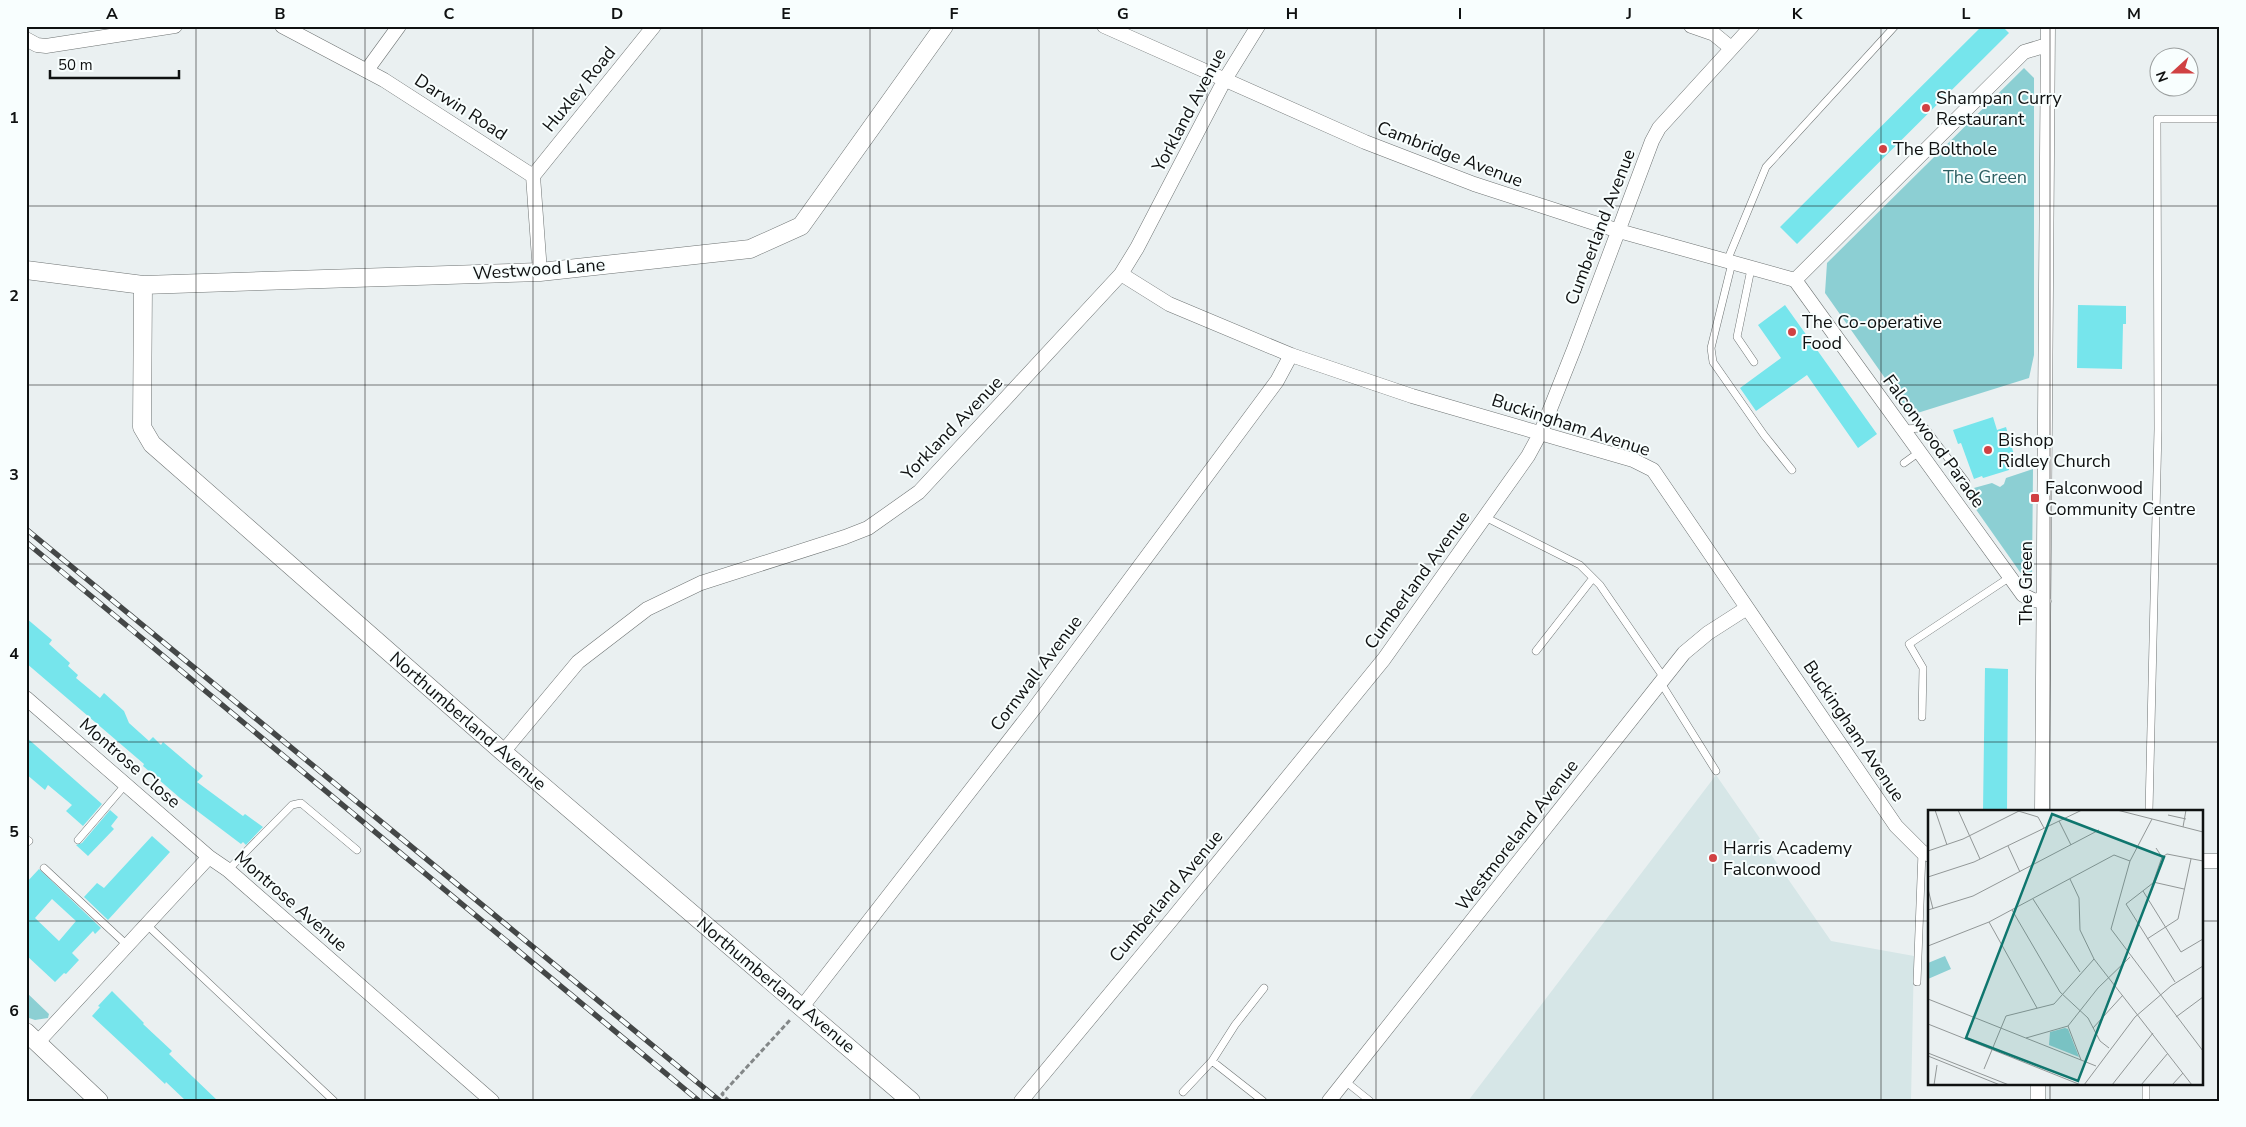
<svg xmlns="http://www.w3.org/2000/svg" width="2246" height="1127" font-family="'Nunito Sans',sans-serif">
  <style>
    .built { fill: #d6e6e7 }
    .green { fill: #8ccfd3 }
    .building { fill: #76e5ec; fill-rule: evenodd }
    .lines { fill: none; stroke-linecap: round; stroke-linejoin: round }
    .service-casing { stroke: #6e7373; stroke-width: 8 }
    .minor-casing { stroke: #6e7373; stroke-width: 15 }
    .tertiary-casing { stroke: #6e7373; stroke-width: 19 }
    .path { stroke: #838788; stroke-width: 3; stroke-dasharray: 5 2.5; stroke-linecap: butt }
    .service { stroke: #fff; stroke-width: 7 }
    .minor { stroke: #fff; stroke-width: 14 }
    .tertiary { stroke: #fff; stroke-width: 18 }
    .rail-casing { stroke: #444747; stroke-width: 5.5 }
    .rail { stroke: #f8fefe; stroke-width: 4; stroke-dasharray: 11; stroke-linecap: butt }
    .grid { fill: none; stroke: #0f1111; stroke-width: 1; stroke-opacity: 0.55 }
    .poi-dot { fill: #d04143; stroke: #f8fefe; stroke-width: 2 }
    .labels { text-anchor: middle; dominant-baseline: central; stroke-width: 4; stroke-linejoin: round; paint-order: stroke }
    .street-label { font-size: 18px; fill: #0f1111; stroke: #f8fefe }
    .poi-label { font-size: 18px; fill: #0f1111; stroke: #f8fefe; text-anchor: start }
    .park-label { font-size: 18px; fill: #2e5f62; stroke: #f8fefe }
    .inset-road { fill: none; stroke: #929797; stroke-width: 1 }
    .view { fill: #0f766e; fill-opacity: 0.15; stroke: #0f766e; stroke-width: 2.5 }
    .inset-edge { fill: none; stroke: #0f1111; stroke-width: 2.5 }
    .neatline { fill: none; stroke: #0f1111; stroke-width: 2 }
    .grid-label { font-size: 16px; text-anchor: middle; font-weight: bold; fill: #0f1111 }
  </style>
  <rect width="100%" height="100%" fill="#eaf0f1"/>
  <path class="built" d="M1716,775L1831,941L1914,956L1911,1101H1468Z"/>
  <path class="green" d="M2024,68L2034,78V355L2029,378L1911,415L1825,293L1827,263Z
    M2033,469L2032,574L2028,577L2020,572L1963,491L1992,483L2000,487L2004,484L2006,478Z
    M26,992L49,1014L48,1018L35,1020L26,1017Z"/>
  <path class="building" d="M1982,26H2002L2009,33L1797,244L1780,227Z
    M1785,305L1877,434L1858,448L1807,375L1756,411L1740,388L1781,358L1758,325Z
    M2078,305L2126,306V324H2123L2122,369L2077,368Z
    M1993,417L1997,430L2006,427L2017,465L2009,467V470L1983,478L1982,476L1974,479L1961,443L1958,444L1953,430Z
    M26,618L52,640L49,644L70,663L68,666L78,675L76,678L100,698L104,693L124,711L129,723L149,741L153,737L161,745L163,742L203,776L197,782L243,816L245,814L263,827L261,829L246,845L243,842L241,844L180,798L143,766L144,764L26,663Z
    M1985,668L2008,669L2007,811H1983Z
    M26,737L102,804L83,826L66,811L72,805L48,785L45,790L26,774Z
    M110,810L118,817L111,826L114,829L88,856L76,845L82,843Z
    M152,836L170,852L108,920L84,897L97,883L104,888Z
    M39,869L101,928L95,934L93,931L72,953L79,960L66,974L64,973L55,982L26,955V883ZM52,899L76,921L59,941L35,918Z
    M112,991L144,1023L143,1024L172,1051L169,1054L218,1101H186L166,1082L165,1084L92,1016L100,1007L98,1006Z"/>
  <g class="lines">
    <g class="service-casing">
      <path id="service" d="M1727,261L1766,167L1895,26
        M1732,263L1711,348L1713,362L1764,435L1792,470
        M1751,269L1737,337L1754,362
        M1902,429L1925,428L1966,482
        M1904,463L1918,453
        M1485,517L1580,565L1600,585L1664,678
        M1536,651L1593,578
        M1661,683L1716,771
        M1922,717L1923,668L1909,644L2010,577
        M2149,811L2158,429L2157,119H2220
        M26,839L29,841L26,843
        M78,840L126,784
        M44,868L128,946
        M228,870L292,805L301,803L357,850
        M147,925L334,1101
        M1917,982L1922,852
        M1212,1061L1235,1025L1264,988
        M1345,1081L1370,1101
        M1183,1092L1212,1061L1263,1101
        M2146,1101V1083"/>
    </g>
    <g class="minor-casing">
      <path id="minor" d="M282,26L384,80L533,176
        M1104,26L1365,142L1474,184L1619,231L1795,280L2023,595L2033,600L2044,601
        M1691,26L1714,34L1731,48
        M26,39L37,45L46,46L175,26
        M367,70L399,26
        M533,176L654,26
        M533,176L540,272
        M1121,274L1169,304L1291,355L1412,396L1633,460L1653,470L1896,826L1922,852L1930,855
        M1795,280L2024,52L2047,45
        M26,698L209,857L228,870L492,1101
        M503,752L578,662L647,609L701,583L845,537L868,528L919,492L1121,274L1137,248L1224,81L1258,26
        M2042,811L2048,26
        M2202,861H2220
        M802,1007L1033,710L1277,381L1291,355
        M38,1042L209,857
        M1021,1101L1173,918L1384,659L1528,456L1541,432L1574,349L1652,141L1659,128L1752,26
        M1329,1101L1684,653L1708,633L1747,608
        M2038,1101V1083"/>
    </g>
    <g class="tertiary-casing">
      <path id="tertiary" d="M26,270L143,285L540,272L750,249L801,226L944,26
        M143,285L142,427L152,444L503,752L911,1101
        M26,1032L99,1101"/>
    </g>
    <path class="path" d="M729,1101L722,1094L791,1019"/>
    <use href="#service" class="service"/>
    <use href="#minor" class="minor"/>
    <use href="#tertiary" class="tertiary"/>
    <g class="rail-casing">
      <path id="rail" d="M26,529L720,1101
        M26,542L699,1101"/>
    </g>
    <use href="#rail" class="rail"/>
  </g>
  <path class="grid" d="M196,26V1101M365,26V1101M533,26V1101M702,26V1101M870,26V1101M1039,26V1101M1207,26V1101M1376,26V1101M1544,26V1101M1713,26V1101M1881,26V1101M2050,26V811M26,206H2220M26,385H2220M26,564H2220M26,742H2220M26,921H1930M2202,921H2220M2050,1083V1101"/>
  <g class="poi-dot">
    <circle cx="1926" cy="108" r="5"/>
    <circle cx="1883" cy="149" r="5"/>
    <circle cx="1792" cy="332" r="5"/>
    <circle cx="1988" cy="450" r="5"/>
    <rect x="2030" y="493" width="10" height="10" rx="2.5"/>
    <circle cx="1713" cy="858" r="5"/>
  </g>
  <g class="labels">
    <g class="street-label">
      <text transform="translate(579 89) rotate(-51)">Huxley Road</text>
      <text transform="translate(461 107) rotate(33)">Darwin Road</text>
      <text transform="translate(1189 110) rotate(-62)">Yorkland Avenue</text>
      <text transform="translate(1450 154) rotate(21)">Cambridge Avenue</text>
      <text transform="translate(1600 227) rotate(-69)">Cumberland Avenue</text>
      <text transform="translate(539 269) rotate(-4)">Westwood Lane</text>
      <text transform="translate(1571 425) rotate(18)">Buckingham Avenue</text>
      <text transform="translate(952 428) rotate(-46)">Yorkland Avenue</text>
      <text transform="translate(1934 441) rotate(54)">Falconwood Parade</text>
      <text transform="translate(1417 580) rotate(-54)">Cumberland Avenue</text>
      <text transform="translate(2026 583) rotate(-90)">The Green</text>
      <text transform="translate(1036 673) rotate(-53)">Cornwall Avenue</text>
      <text transform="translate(468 721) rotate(41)">Northumberland Avenue</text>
      <text transform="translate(1854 731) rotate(56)">Buckingham Avenue</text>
      <text transform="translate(130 763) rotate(41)">Montrose Close</text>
      <text transform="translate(1517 835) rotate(-52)">Westmoreland Avenue</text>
      <text transform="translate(1166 896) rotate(-50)">Cumberland Avenue</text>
      <text transform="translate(291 901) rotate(41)">Montrose Avenue</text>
      <text transform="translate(776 985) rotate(40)">Northumberland Avenue</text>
    </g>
    <g class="poi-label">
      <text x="1936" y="98">Shampan Curry<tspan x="1936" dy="21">Restaurant</tspan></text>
      <text x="1893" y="149">The Bolthole</text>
      <text x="1802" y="322">The Co-operative<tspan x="1802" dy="21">Food</tspan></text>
      <text x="1998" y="440">Bishop<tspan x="1998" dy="21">Ridley Church</tspan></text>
      <text x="2045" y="488">Falconwood<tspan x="2045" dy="21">Community Centre</tspan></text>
      <text x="1723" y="848">Harris Academy<tspan x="1723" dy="21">Falconwood</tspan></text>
    </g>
    <g class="park-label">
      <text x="1985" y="177">The Green</text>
    </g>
  </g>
  <g transform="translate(1928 810)">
    <rect width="275" height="275" fill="#eaf0f1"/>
    <path d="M17,146L23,159L0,169V153ZM137,218L140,219L151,247L121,235L122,222Z" fill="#8ccfd3"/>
    <path class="inset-road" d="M7,0L19,35M30,0L52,49M87,0L110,7L116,18M189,0L275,22M240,5L258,9M224,9L202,51L183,119L275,241M131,11L143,35M255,17L258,0M80,36L92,62M228,38L234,47L239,44L275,51M0,41L35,29L91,1M0,67L46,52L154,0M142,69L151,88L152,120L166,149L264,275M225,72L256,79M0,79L5,99M215,81L253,142L275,129M105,89L152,162M198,94L247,172M198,94L225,73L234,47M0,100L45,86L171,20M84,100L132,182L160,208L172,231L181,238M61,112L109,198M219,129L250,109L263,49M0,136L61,112L186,45L202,51M0,189L168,256M248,207L275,187M0,214L153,275M140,216L170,178L202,147M140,216L153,250M165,218L195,185M98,228L140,216M0,243L81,275M0,246L72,275M56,259L78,206L126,194L166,149M6,275L9,255M156,275L207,207L243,176L275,156M184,275L225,223M213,275L240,243M244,275L255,263"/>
    <path class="view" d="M124,4L236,47L150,271L38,228Z"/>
    <rect width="275" height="275" class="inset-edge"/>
  </g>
  <rect width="2246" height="1127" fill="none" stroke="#f8fefe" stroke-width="55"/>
  <g transform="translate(2174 72) rotate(249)"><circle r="24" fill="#f8fefe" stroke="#9b9f9f"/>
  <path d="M0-4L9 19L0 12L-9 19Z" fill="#d04143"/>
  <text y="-8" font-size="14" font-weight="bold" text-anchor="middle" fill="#0f1111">N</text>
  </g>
  <path d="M50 70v8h129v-8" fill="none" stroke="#0f1111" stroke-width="2.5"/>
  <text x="58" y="70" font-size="15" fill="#0f1111" stroke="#f8fefe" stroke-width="4" paint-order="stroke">50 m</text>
  <rect x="28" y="28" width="2190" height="1072" class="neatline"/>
  <g class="grid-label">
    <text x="112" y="19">A</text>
    <text x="280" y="19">B</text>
    <text x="449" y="19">C</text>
    <text x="617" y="19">D</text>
    <text x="786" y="19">E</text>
    <text x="954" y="19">F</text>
    <text x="1123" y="19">G</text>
    <text x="1292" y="19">H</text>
    <text x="1460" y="19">I</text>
    <text x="1629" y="19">J</text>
    <text x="1797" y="19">K</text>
    <text x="1966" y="19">L</text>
    <text x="2134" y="19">M</text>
    <text x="14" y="123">1</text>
    <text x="14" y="301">2</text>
    <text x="14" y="480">3</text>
    <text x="14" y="659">4</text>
    <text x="14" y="837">5</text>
    <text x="14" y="1016">6</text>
  </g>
</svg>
